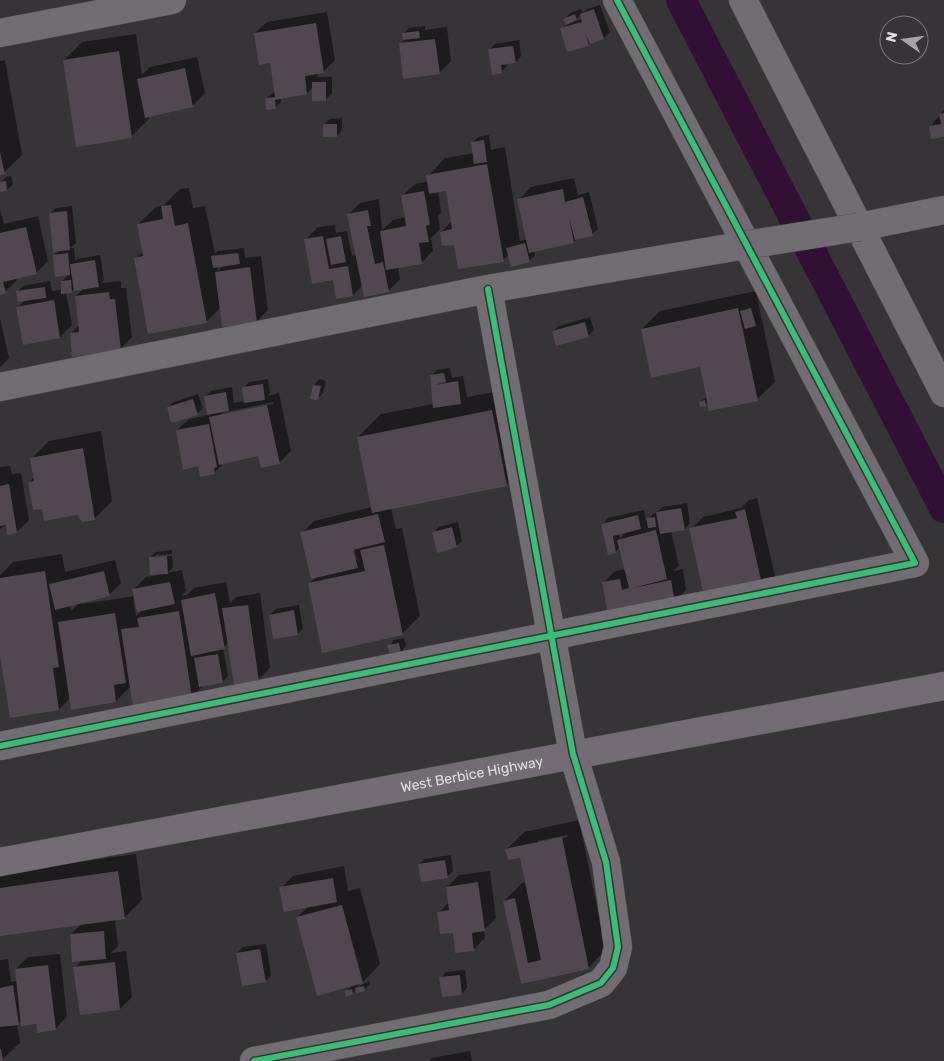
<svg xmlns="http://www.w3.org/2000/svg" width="944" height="1061" font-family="Rubik,sans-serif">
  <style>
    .shadow { fill: #0007; fill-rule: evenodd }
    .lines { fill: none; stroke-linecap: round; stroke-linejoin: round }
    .canal { stroke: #321035; stroke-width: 30 }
    .building { fill: #504751 }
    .minor-casing { stroke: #525053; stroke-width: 29 }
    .primary-casing { stroke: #525053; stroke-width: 29 }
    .minor { stroke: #726c73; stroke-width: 28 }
    .primary { stroke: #736c74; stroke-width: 28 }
    .minor-bridge-casing { stroke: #525053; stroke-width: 29; stroke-linecap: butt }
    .minor-bridge { stroke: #726c73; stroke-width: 28 }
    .cycleway-casing { stroke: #383339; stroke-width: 9 }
    .cycleway { stroke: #3abd76; stroke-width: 6 }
    .labels { text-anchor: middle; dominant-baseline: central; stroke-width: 4; stroke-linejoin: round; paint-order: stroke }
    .street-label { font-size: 14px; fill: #e2dfe3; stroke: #383339 }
  </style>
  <rect width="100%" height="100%" fill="#373438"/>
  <path class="shadow" d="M600,5L610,32L604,38L568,51L562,29L567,24L565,19L570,13L581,9L583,13L587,9ZM581,14L583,19L574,21Z
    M327,12L335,60L323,72L317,73L318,77H332V94L326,99L313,87L307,93L280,97L281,102L275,108L266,98L275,92L271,61L255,33L267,22Z
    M425,26V30L447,27L451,61L439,73L400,44L404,40L403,34L409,28Z
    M136,34L142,75L150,67L197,57L205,93L193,105L149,116V119L132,136L64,60L82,42Z
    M519,40L521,56L516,62L506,63L507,66L501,72L489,50L495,44Z
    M5,60L22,155L4,173L0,174V61Z
    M944,110V136L930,127Z
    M342,118V130L337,136L324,124L330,119Z
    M489,135L491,150L505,147L520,241L528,239L519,199L531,187L574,178L578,195L589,192L598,229L592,234L578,238L574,242L534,251L535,255L529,261L509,254L503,260L455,243L441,232L452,221L447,190L438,191L441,212L438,216L440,229L431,238L433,251L421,263L398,267L400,279L388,291L363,285L353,295L337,297L334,279L306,239L318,227L335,225L336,233L347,231L352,256L356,255L348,215L360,203L379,199L382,230L393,220L406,217L403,195L415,184L429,181L428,176L445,158L474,153L472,143L478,137Z
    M11,176L13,184L7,190L0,183L6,177Z
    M189,188L193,208L205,206L215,254L218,251L244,248L245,258L261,256L268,310L256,322L221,307L206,322L135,259L143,251L138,224L156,207L164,205L180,189ZM224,265L218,271L217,266Z
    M72,206L76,243L70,248H74L75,261L77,259L100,255L104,280L101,283L121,281V288H126L132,337L120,349L93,356L97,352L71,333L80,324L76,296L84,288H75L71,292H66L72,325L60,337L24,344L18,307L25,300L18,291L23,286L50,281L52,291L63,289L62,281L69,274L54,255L60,250L50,213L56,208Z
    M0,210L4,224L38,216L48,261L36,273L16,277L17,280L5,292L0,293Z
    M756,291L775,382L757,399L709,401L705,404L700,402L706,397L701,366L642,329L660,311Z
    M590,317L594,330L588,336L553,331L559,326Z
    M0,318L9,358L0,367Z
    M450,368L452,378L463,376L467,397L515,388L529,462L506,485L391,508L396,529L402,528L420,616L402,634L309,584L316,577L302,533L314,521L372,507L358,437L381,414L434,404L431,375L437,370ZM353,543L357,560H354L351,544Z
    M268,379L270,393L267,396L279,393L291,451L279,463L259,455L224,463L214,473L199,465L177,430L189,419L208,415L205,396L211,391L232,387L234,403L245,401L243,388L249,382ZM273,402V404L222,415V413Z
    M319,379L326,381L323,393L317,399L314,385Z
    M198,394L203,408L197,414L168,407L174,402Z
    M101,431L112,501L94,519L43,507L29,482L35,477L32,458L49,441Z
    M10,466L12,474L21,473L29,520L17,532L7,524L0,529V467Z
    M757,498L775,576L763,588L706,600L691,529L703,517L741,508L749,500Z
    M687,503L690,523L685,529L671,531L679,566L673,571L683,569L686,590L674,602L609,614L603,583L615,571L625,569L620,547L615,552L603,524L608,518L644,510L646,520L663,507ZM627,531L622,536L620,539L619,533Z
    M458,522L462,541L456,546L434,532L439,527Z
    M172,550V554L155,555V558L172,556L173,567L167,573L182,570L186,591L181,596L187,595L194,588L226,582L230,603L236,597L260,593L270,668L258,680L229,643L223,648L228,676L222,682L204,685L192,697L131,686L116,701L71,697L59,709L0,654V575L13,562L62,554L65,572L115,560L121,583L109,595L82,602V604L135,596L134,589L146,577L158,575L150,557L156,552ZM135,597L142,610L136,616L133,598ZM79,603L71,611L70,605Z
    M299,605L303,629L297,634L270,615L276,609Z
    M404,638L406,646L401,652L389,646L394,640Z
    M579,820L606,950L588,968L522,983L504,901L522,883L526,882L521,856L506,850L524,832ZM567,835L568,837L538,844V841Z
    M136,854L142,900L124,918L115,919L118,946L111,953L126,951L132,997L120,1009L75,968L82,960L71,934L82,924L0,935V873Z
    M451,855L453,871L447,877L419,864L425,859Z
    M344,866L348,891L360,888L380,964L363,982L357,983L358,987L369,981L370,984L364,990L357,989L353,993L346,992L354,984L297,917L309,906L281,888L293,876Z
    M490,871L496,918L484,930L485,938L473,950L439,913L449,902L447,887L459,875Z
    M266,944L271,975L266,981L237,953L243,947Z
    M60,954L67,1017L55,1029L22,1021L17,1024L20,1043L0,1061V960L8,959L11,982L17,981L16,969L28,957Z
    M465,970L467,988L462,993L441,978L446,972Z
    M470,1051L472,1061H429L432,1058Z"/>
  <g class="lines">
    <path class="canal" d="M681,0L944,508"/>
  </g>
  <path class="building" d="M594,9L604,39L590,44L586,35L589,46L567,52L560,28L582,22L580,14Z
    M575,14L577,20L566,25L563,19Z
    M316,23L324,73L305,76L307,94L275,100L276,109L266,110L265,98L275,97L270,63L259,65L254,33Z
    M419,31L420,38L403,40L402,33Z
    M435,39L440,74L403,79L399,43Z
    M513,46L516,63L501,65L502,73L492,75L488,49Z
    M119,51L132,138L76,147L63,60Z
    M185,68L193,107L145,118L137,79Z
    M312,82H326V101H312Z
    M944,113V137L931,139L929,126L941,124L939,114Z
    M323,124H337V137H323Z
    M484,140L487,162L474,164L471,142Z
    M0,152L5,174L0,175Z
    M487,164L504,262L458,269L454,245L442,246L440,232L452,229L446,191L429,194L426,175Z
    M6,181L7,191L0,192V182Z
    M563,189L565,202L583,197L593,236L575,240L569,218L574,243L529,253L517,199Z
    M424,191L430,225L426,226L429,242L419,243L422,264L386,270L380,231L406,226L401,195Z
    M171,205L175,226L188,223L207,323L148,334L134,258L143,256L137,224L163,219L161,206Z
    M368,210L371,226H367L375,264L383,262L389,292L364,297L347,214Z
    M67,211L70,250L53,252L49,213Z
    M26,227L37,274L3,282L6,293L0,295V233Z
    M323,236L329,269L348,266L353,296L336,299L333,280L312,284L304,239Z
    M341,236L346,262L331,265L326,239Z
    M525,243L530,262L511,267L506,248Z
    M68,253L70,275L55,277L53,255Z
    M238,253L240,264L213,268L211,256Z
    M95,260L99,287L74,291L70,264Z
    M250,267L257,323L222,327L215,272Z
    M71,280L72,293L61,294V281Z
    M45,287L46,298L18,302L16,291Z
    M109,292L110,299H115L121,350L72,357L70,333L79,332L75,296Z
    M54,300L60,338L23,345L16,307Z
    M738,308L758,401L709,411L700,367L651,378L641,329Z
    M751,308L756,326L745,329L740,311Z
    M585,322L589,337L556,346L552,331Z
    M444,373L446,382L434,385L458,381L461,404L433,408L430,375Z
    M263,384L265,400L244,403L242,387Z
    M313,385L321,386L318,400L310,399Z
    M226,392L229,411L207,415L204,396Z
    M193,399L198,415L171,423L167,407Z
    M705,400L706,406L700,407L699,402Z
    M267,405L280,464L261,468L258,456L219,465L209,417Z
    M492,410L507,486L372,513L357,437Z
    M209,424L217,467L214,468L215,474L200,477L198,466L183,470L176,430Z
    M83,448L95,520L82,522L77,515L44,521L42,509L33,510L28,482L34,481L30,458Z
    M9,484L17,533L7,535L6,525L0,526V486Z
    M681,508L685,530L660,534L656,512Z
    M745,509L763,589L746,593L742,577L745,592L705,601L689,528L737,518L735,512Z
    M378,514L385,542L353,550L358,568L311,579L300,532Z
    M638,515L641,529L613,536L616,553L608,555L601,524Z
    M655,517L656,527L648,528L646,518Z
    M452,527L457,547L437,553L432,532Z
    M656,530L667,579L633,588L671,580L675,603L608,616L602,582L620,579L622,590L629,588L617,540Z
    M384,545L403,635L322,653L308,583L365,571L360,550Z
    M167,556L168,574L150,575L149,557Z
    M45,571L59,667L53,668L59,710L10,718L0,655V578Z
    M104,571L110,596L55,610L49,584Z
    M170,582L175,604L137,612L132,589Z
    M215,593L225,649L191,656L181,600Z
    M248,605L259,681L234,685L222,608Z
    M294,610L298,635L273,639L269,615Z
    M179,611L192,698L133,708L121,629L139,627L137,618Z
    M115,613L126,683L114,685L116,702L71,710L58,622Z
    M399,643L401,653L390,655L387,645Z
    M218,654L223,683L199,687L194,658Z
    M562,837L589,969L521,984L503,901L515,898L528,963L541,960L520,858L508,860L505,849Z
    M445,860L448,878L421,882L418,864Z
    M118,871L125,919L0,936V888Z
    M333,878L337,902L284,912L279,887Z
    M478,882L485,931L472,933L474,951L455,953L453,933L440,934L437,912L449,910L446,887Z
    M342,905L363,983L317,996L296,917Z
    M104,931L106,959L72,962L70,934Z
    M260,949L266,982L242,986L236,953Z
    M115,962L120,1010L80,1015L73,967Z
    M48,965L56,1030L37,1033L36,1024L21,1026L15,969Z
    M460,975L462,995L442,997L439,977Z
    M13,985L19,1025L0,1027V988Z
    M364,986L365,991L356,993L355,988Z
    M352,989L353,994L346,997L345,991Z
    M0,1049H1L3,1061H0Z"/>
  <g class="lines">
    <g class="minor-casing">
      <path id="minor" d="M743,0L944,393
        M0,33L172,0
        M859,227L944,210
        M0,387L488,289L746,245
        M0,746L915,563L617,0
        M254,1061L549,1005L601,983L613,968L618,947L606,862L573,754L488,289"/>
    </g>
    <g class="primary-casing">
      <g id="primary">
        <path id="s1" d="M0,862L944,686"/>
      </g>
    </g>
    <use href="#minor" class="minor"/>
    <use href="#primary" class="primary"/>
    <g class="minor-bridge-casing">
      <path id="minor-bridge" d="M746,245L859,227"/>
    </g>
    <use href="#minor-bridge" class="minor-bridge"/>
    <g class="cycleway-casing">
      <path id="cycleway" d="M0,746L915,563L617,0
        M254,1061L549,1005L601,983L613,968L618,947L606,862L573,754L488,289"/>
    </g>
    <use href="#cycleway" class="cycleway"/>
  </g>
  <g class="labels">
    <g class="street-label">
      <text stroke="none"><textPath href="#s1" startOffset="480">West Berbice Highway</textPath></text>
    </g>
  </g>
  <g transform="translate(904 40) rotate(284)"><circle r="24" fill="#383339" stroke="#7c787d"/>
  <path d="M0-4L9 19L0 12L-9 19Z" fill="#a6a3a7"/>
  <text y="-8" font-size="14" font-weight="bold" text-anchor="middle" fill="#e2dfe3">N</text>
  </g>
</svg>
